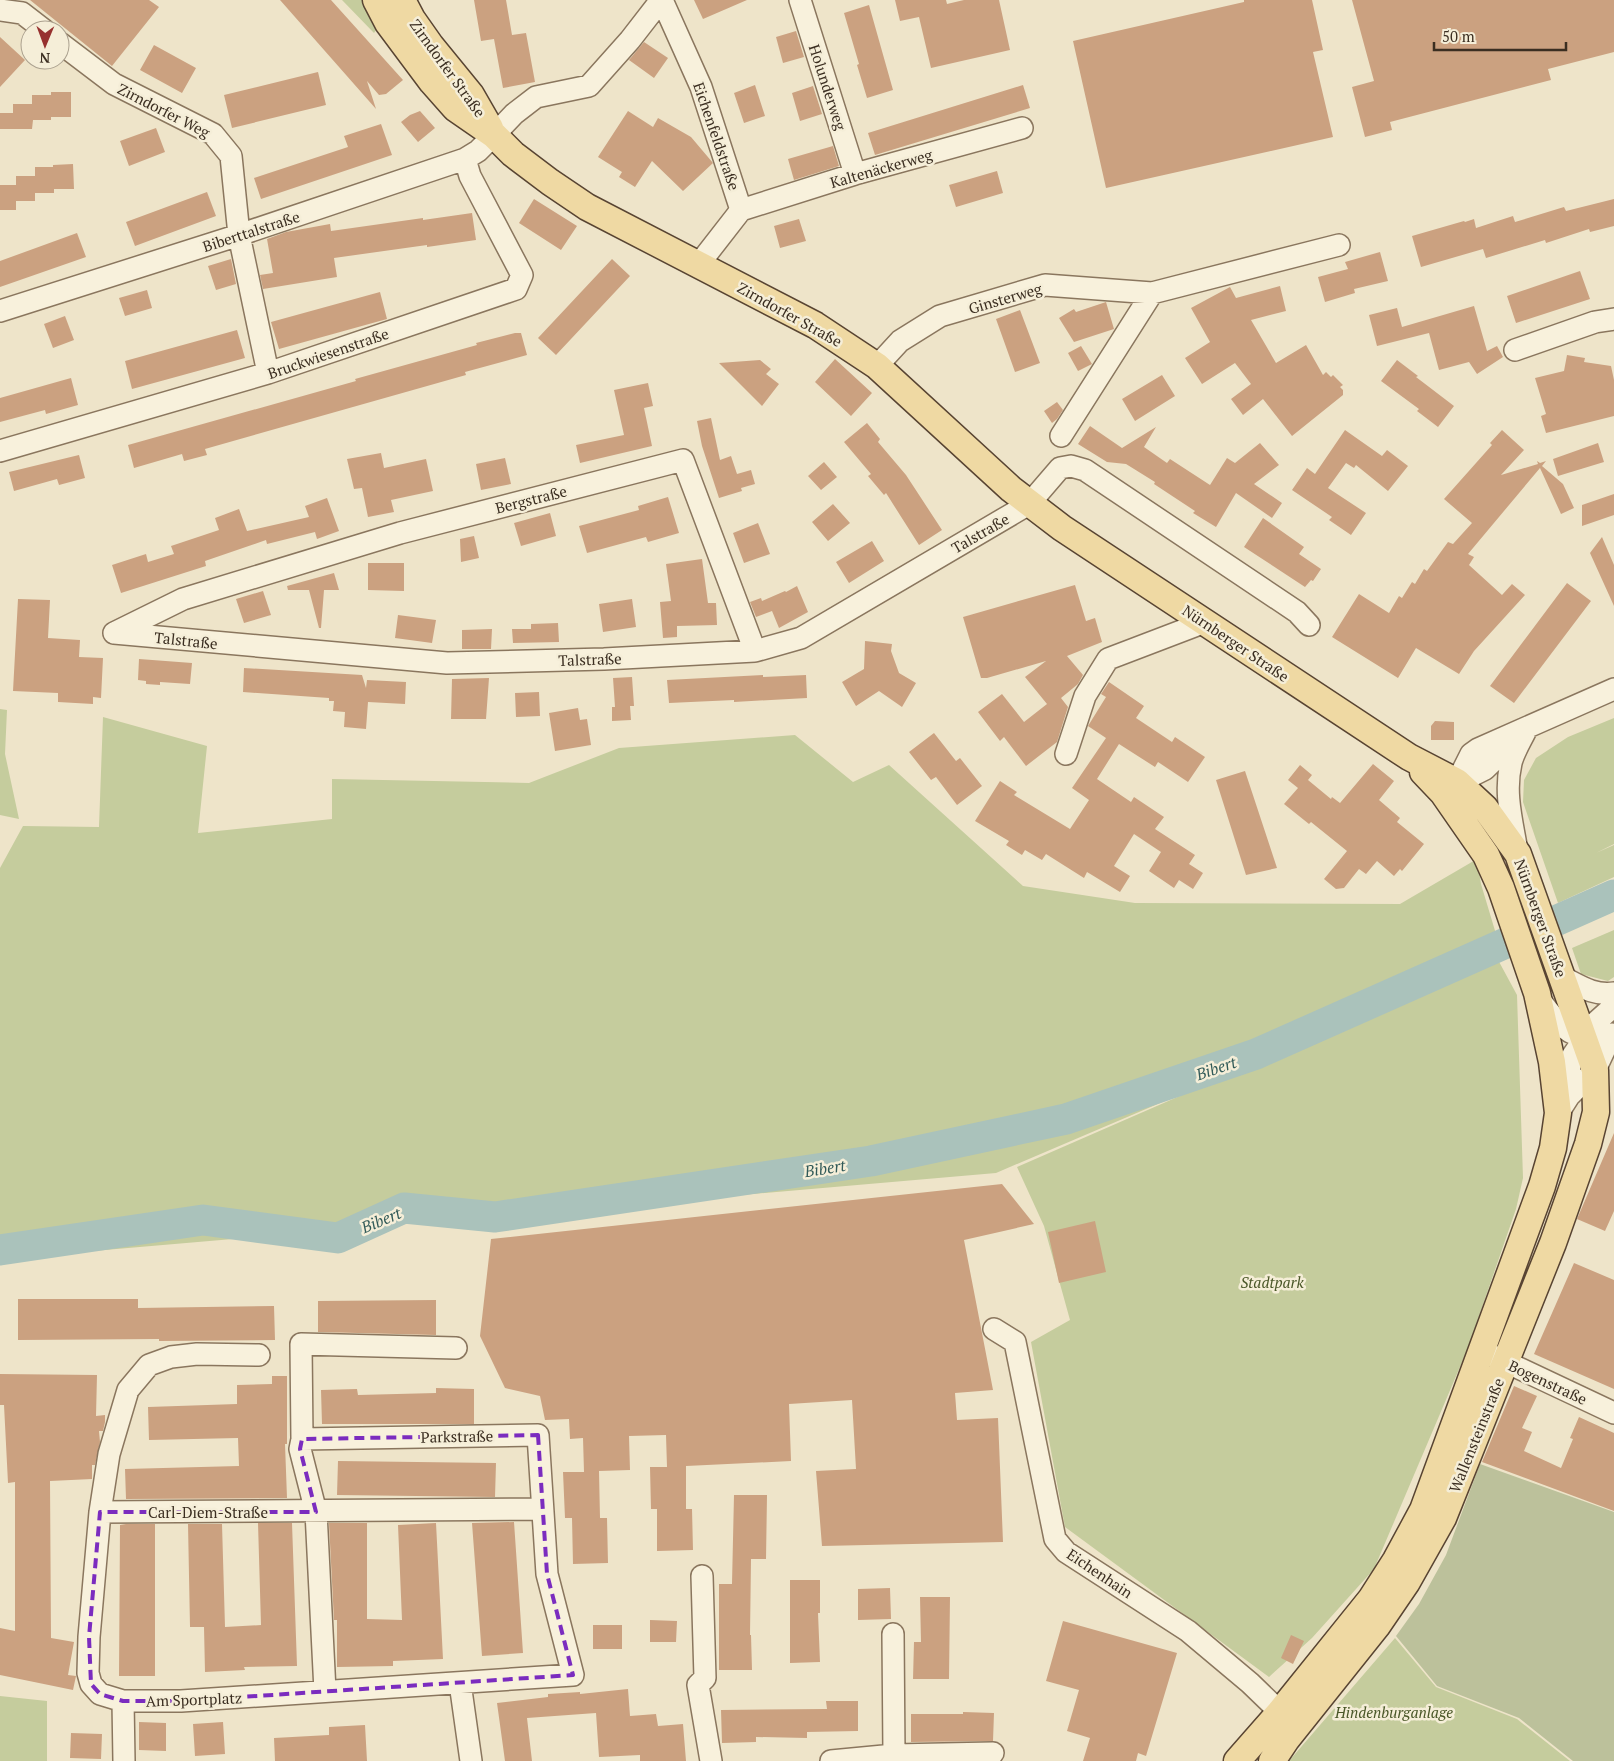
<svg xmlns="http://www.w3.org/2000/svg" width="1614" height="1761" font-family="'PT Serif',serif">
  <style>
    .green { fill: #c5cc9d }
    .cemetery { fill: #bcc19b }
    .lines { fill: none; stroke-linecap: round; stroke-linejoin: round }
    .river { stroke: #aac2bb; stroke-width: 31 }
    .building { fill: #cba180 }
    .minor-casing { stroke: #8a765e; stroke-width: 24 }
    .major-casing { stroke: #584432; stroke-width: 29 }
    .minor { stroke: #f8f1dc; stroke-width: 21 }
    .major { stroke: #efd9a3; stroke-width: 26 }
    .marked { fill: none; stroke: #7b2cbf; stroke-width: 4; stroke-dasharray: 10 6; stroke-linejoin: round }
    .labels { text-anchor: middle; dominant-baseline: central; stroke-width: 5; stroke-linejoin: round; paint-order: stroke }
    .street-label { font-size: 15px; fill: #3b2e21; stroke: #f5eed8 }
    .park-label { font-size: 15px; font-style: italic; fill: #4a5728; stroke: #f5eed8 }
    .water-label { font-size: 16px; font-style: italic; fill: #315a58; stroke: #f5eed8 }
  </style>
  <rect width="100%" height="100%" fill="#eee4c9"/>
  <path class="green" d="M342,0H369L380,25L374,33Z
    M0,709L7,710L5,754L19,819L0,815Z
    M103,717L207,746L198,833L332,819V779L529,783L619,748L795,735L853,782L889,765L1023,886L1135,903L1400,904L1477,859L1481,884L1502,954L1497,958L1517,995L1523,1178L1516,1209L1468,1348L1374,1569L1312,1638L1269,1677L1065,1527L1031,1342L1070,1320L1044,1226L1017,1167L1324,1033L996,1173L0,1259V868L23,826L99,827Z
    M1614,718V844L1596,853L1614,845V877L1558,903L1523,802L1524,780L1536,758L1568,737Z
    M1614,930V977L1608,981L1581,974L1572,948Z
    M1395,1638L1436,1687L1517,1719L1570,1761H1289Z
    M0,1696L47,1701V1761H0Z"/>
  <path class="cemetery" d="M1480,1464L1614,1512V1761H1573L1519,1718L1437,1686L1396,1636L1419,1604L1446,1555Z"/>
  <g class="lines">
    <path class="river" d="M0,1250L203,1220L338,1238L404,1208L495,1217L871,1161L1066,1119L1256,1054L1614,895"/>
  </g>
  <path class="building" d="M30,0H149L159,7L112,66Z
    M280,0H331L403,80L386,94L379,95L367,81L376,109Z
    M474,0H506L512,35L526,33L535,82L503,88L494,39L481,41Z
    M694,0H747L703,19Z
    M895,0H946L947,4L964,0H999L1010,50L931,68L919,17L900,21Z
    M1244,0H1312L1323,50L1313,52L1333,137L1106,188L1073,41L1244,2Z
    M1352,0H1614V52L1548,69L1551,80L1390,122L1392,130L1365,137L1352,87L1374,81Z
    M869,5L893,90L867,98L857,65L859,64L844,13Z
    M796,31L804,57L783,63L776,37Z
    M0,37L25,60L0,87Z
    M644,42L668,58L654,78L629,60Z
    M154,45L196,68L182,93L140,70Z
    M318,72L326,105L232,128L224,95Z
    M755,85L765,116L744,123L734,93Z
    M1023,85L1030,108L875,155L868,133Z
    M813,86L822,114L800,121L792,93Z
    M51,92H71V117H51V120H33L32,129H0V113H13V104H32V95H51Z
    M420,111L435,128L418,142L401,122L410,115Z
    M628,111L653,127L658,118L691,137L713,163L683,191L652,161L635,187L619,177L622,172L598,157Z
    M381,124L392,155L261,199L254,178L348,147L344,136Z
    M156,128L165,152L129,166L120,141Z
    M833,146L839,166L794,180L788,159Z
    M73,164L74,189H54V193H35V201H16V210H0V185H16V176H35V167H53V165Z
    M997,171L1003,193L956,207L949,185Z
    M207,192L216,216L135,246L126,222Z
    M534,199L577,226L561,250L519,223Z
    M1614,199V226L1590,232L1589,229L1546,243L1545,240L1486,258L1483,249L1421,267L1412,236L1464,221L1465,222L1474,219L1476,228L1513,216L1515,222L1564,207L1566,211Z
    M472,213L476,240L427,247V245L334,258L337,277L263,289L260,275L273,273L267,239L286,232L330,224L331,231L423,218V220Z
    M799,219L806,241L780,248L774,226Z
    M77,233L86,257L0,287V261Z
    M1380,252L1388,281L1354,289L1355,293L1325,302L1318,277L1348,269L1345,262Z
    M231,259L236,284L216,290L208,266Z
    M612,259L630,276L556,355L538,338Z
    M1580,271L1590,299L1516,323L1507,296Z
    M1280,286L1286,311L1251,320L1276,363L1306,345L1323,375L1326,372L1331,377L1333,375L1343,385L1340,387L1343,390V395L1292,436L1263,399L1243,415L1231,399L1251,384L1235,363L1202,384L1185,358L1210,342L1191,308L1230,287L1236,298Z
    M147,290L152,308L125,316L119,298Z
    M380,292L387,319L279,349L271,322Z
    M1106,302L1114,329L1074,342L1059,318L1074,309L1076,312Z
    M1474,306L1487,351L1497,346L1503,357L1477,374L1469,362L1439,370L1429,333L1377,346L1369,315L1397,308L1402,327Z
    M1020,310L1040,363L1015,372L996,319Z
    M65,316L74,340L53,348L44,324Z
    M237,330L245,358L132,389L125,361Z
    M515,333H521L527,355L465,372L466,375L205,449L207,455L184,461L182,454L134,468L128,445L356,381L355,379L477,345L476,343Z
    M1081,346L1092,364L1078,371L1068,353Z
    M1567,355L1585,358L1584,362L1611,366L1614,380V416L1546,433L1541,416L1546,414L1535,378L1564,371Z
    M835,359L872,393L851,416L815,382Z
    M760,360L771,369L766,374L779,384L762,406L719,363Z
    M1397,360L1418,376L1416,377L1454,406L1438,427L1417,411L1419,409L1381,381Z
    M1162,375L1175,396L1135,421L1122,399Z
    M71,378L78,405L46,414L45,410L0,422V398Z
    M648,383L653,406L644,408L652,446L580,463L576,445L624,435L614,390Z
    M1057,402L1063,410L1057,419L1052,423L1044,411Z
    M711,418L720,460L731,456L737,474L751,470L755,484L741,488L742,491L719,498L702,446L697,421Z
    M867,423L880,439L878,442L906,475L942,530L919,545L886,493L884,495L868,476L871,474L844,442Z
    M1090,426L1122,448L1156,427L1144,447L1167,463L1170,459L1210,485L1227,458L1235,463L1260,443L1279,465L1254,484L1282,503L1272,518L1236,493L1216,527L1193,513L1195,511L1154,484L1155,482L1126,464L1107,462L1078,444Z
    M1345,430L1382,456L1387,450L1408,466L1388,491L1356,465L1354,468L1346,463L1328,488L1366,513L1351,535L1329,520L1332,517L1292,490L1307,468L1315,474Z
    M1502,430L1524,450L1501,475L1538,464L1537,461L1540,463L1546,461L1542,466L1563,484L1574,508L1561,514L1540,468L1468,554L1474,557L1469,565L1502,595L1512,584L1525,595L1474,651L1459,674L1416,648L1398,678L1332,637L1359,594L1389,613L1399,596L1402,598L1412,582L1415,584L1424,569L1427,571L1448,542L1453,544L1472,523L1444,499L1492,445L1490,443Z
    M1598,443L1604,462L1558,476L1553,459Z
    M381,453L384,468L426,459L433,491L391,500L394,512L368,517L362,488L354,489L347,459Z
    M79,455L85,478L59,485L57,479L14,491L9,472Z
    M505,458L511,484L481,490L476,464Z
    M824,462L837,477L821,490L808,476Z
    M1614,494V515L1582,526V505Z
    M668,497L679,533L648,542L646,537L587,553L579,526L639,510L638,506Z
    M327,498L339,531L317,539L315,532L267,544L266,540L205,561L206,566L121,593L112,565L146,554L148,562L174,554L171,546L219,530L215,518L239,509L247,531L309,517L305,506Z
    M833,504L850,523L828,541L812,522Z
    M550,513L556,536L521,546L514,523Z
    M1263,518L1304,547L1299,554L1321,569L1313,581L1311,580L1305,587L1244,547Z
    M758,523L770,554L744,563L733,533Z
    M474,536L479,558L461,562L460,539Z
    M1602,537L1614,565V606L1590,553Z
    M872,541L884,561L849,583L836,562Z
    M702,559L708,603H716L717,625L677,626V637L663,638L660,602L671,601L666,564Z
    M368,563H404V591L368,590Z
    M334,573L339,590H324L321,628H319L309,590H288L287,586Z
    M1567,583L1591,601L1514,703L1490,686Z
    M1075,585L1086,621L1095,618L1102,642L1067,656L1083,675L1078,684L1061,698L1068,707L1057,742L1026,766L1004,737L1000,741L978,712L1002,694L1024,722L1047,704L1025,677L1046,661L987,678H981L963,617Z
    M797,586L808,612L779,628L772,611L756,617L750,602L761,598L762,601L785,591L786,592Z
    M263,591L271,615L244,623L236,599Z
    M18,599L50,600L48,638L80,640L79,657L103,658L101,698L93,697V704L58,702V693L13,691Z
    M632,599L636,627L603,632L599,604Z
    M398,615L436,620L432,643L395,638Z
    M558,623L559,642L513,643L512,629H531V624Z
    M492,629L491,649H462V630Z
    M865,641L892,644L891,651L899,673L916,683L902,707L879,691L856,706L842,682L864,669Z
    M139,659L192,663L190,684L160,682V685L146,684V681L138,680Z
    M244,668L362,675L366,688L367,680L406,682L405,704L368,702L366,729L344,727L345,712L333,711L334,701H329V698L243,692Z
    M763,675V677L806,675L807,698L734,702V700L669,703L667,680Z
    M632,677L634,706H630L631,720L612,721V707H615L613,678Z
    M489,678L486,719H451L452,679Z
    M1109,682L1144,706L1136,718L1172,742L1175,737L1205,757L1188,782L1158,762L1155,767L1119,744L1097,779L1131,802L1134,797L1164,817L1155,829L1195,855L1189,864L1203,873L1193,889L1179,880L1174,888L1149,871L1161,852L1134,834L1114,866L1130,876L1120,892L1087,872L1084,878L1046,854L1042,860L1025,850L1022,855L1006,845L1009,841L975,821L1000,781L1017,792L1014,795L1070,829L1089,800L1072,788L1106,738L1088,726L1106,697L1101,694Z
    M539,692L540,716L516,717L515,693Z
    M578,708L580,720L587,719L591,745L555,751L549,713Z
    M1435,721L1454,722V740H1431V726Z
    M934,733L956,761L960,758L982,786L957,805L936,777L931,780L909,752Z
    M1373,764L1394,781L1379,800L1400,818L1397,822L1424,844L1402,871L1400,869L1394,876L1377,861L1366,874L1359,869L1344,888L1336,889L1324,879L1347,851L1311,822L1309,824L1284,804L1298,788L1288,780L1300,765L1312,775L1308,780L1331,799L1332,797L1340,803Z
    M1245,771L1277,868L1246,875L1216,780Z
    M1614,1133V1211L1605,1231L1577,1219Z
    M1002,1184L1034,1224L964,1240L993,1390L955,1393L957,1420L998,1418L1003,1542L822,1546L816,1471L856,1469L852,1400L789,1404L791,1461L686,1466V1509H692L693,1550L657,1551V1509H651L650,1467H667L666,1435L629,1436L630,1470L599,1471L600,1518H607L608,1563L573,1564L572,1518H565L563,1472H584L583,1438L570,1439L569,1419L545,1420L540,1396L505,1388L480,1336L491,1239Z
    M1095,1221L1106,1272L1059,1283L1048,1232Z
    M1574,1263L1614,1280V1389L1534,1354Z
    M18,1299H138V1308L274,1306L275,1340L159,1341V1339L18,1340Z
    M436,1300V1335L318,1332V1301Z
    M0,1374L97,1375L96,1416L105,1415V1422L103,1431H99L100,1442L95,1465H92V1479L50,1481L51,1638L74,1642L68,1675L76,1676L73,1690L0,1675V1628L15,1631V1482L8,1483L4,1405H0Z
    M272,1376H287V1444H285L287,1498L126,1499L125,1469L239,1466L238,1438L149,1440L148,1407L237,1404V1385L272,1384Z
    M1514,1386L1537,1396L1522,1428L1532,1432L1524,1451L1561,1468L1573,1439L1570,1438L1579,1417L1614,1433V1511L1482,1462Z
    M436,1388L474,1389V1424H322L321,1390L357,1389L358,1395L436,1393Z
    M338,1461L496,1463L495,1497L337,1495Z
    M734,1495H767L766,1559H751L750,1635H751L752,1670H719V1584H732Z
    M514,1522L523,1653L482,1656L472,1523Z
    M258,1523H292L297,1666L244,1667L245,1670L205,1672L204,1627H190L188,1524H222L225,1627L261,1625Z
    M329,1523H367V1619L402,1620L398,1525L436,1523L443,1659L393,1661V1666L337,1667V1620H334Z
    M126,1524H155V1676H119L120,1525Z
    M790,1580H820V1613H818L820,1662L790,1663Z
    M890,1588L891,1619L858,1620V1589Z
    M920,1597H950L949,1679H913L914,1642H921Z
    M650,1620L677,1621L676,1642H650Z
    M1063,1621L1177,1653L1146,1756L1138,1753L1136,1761H1083L1090,1738L1067,1731L1079,1690L1046,1681Z
    M593,1625H622V1649H593Z
    M1291,1635L1304,1641L1293,1664L1281,1658Z
    M628,1689L630,1716L656,1714L658,1726L683,1724L686,1761H640V1755L599,1757L596,1713L527,1718L532,1761H505L497,1703L548,1697V1694L580,1692V1694Z
    M826,1701H858V1731L807,1732V1738L756,1737V1742L722,1743L721,1710L827,1709Z
    M963,1712L994,1713L993,1741L911,1742V1714H963Z
    M139,1722L166,1723V1751L139,1750Z
    M223,1722L225,1754L195,1756L193,1724Z
    M365,1725L367,1761H275L274,1738L329,1735V1727Z
    M71,1733L102,1734L101,1759L70,1758Z"/>
  <g class="lines">
    <g class="minor-casing">
      <path id="minor" d="M662,0L701,87L741,210L699,264
        M800,0L855,174
        M0,10L22,13L44,30
        M60,43L114,84L213,134L231,156L239,235L268,373
        M741,210L855,174L1022,128
        M0,311L239,235L465,159L478,151L494,135L514,114L536,97L589,86L630,40L661,0
        M1515,350L1595,322L1614,319
        M877,366L900,341L940,316L1045,285L1152,293L1339,245
        M1061,436L1152,293
        M0,451L268,373L516,289L522,275L470,176L465,159
        M114,633L447,663L604,659L755,651L801,638L1012,514L1029,504L1060,468L1071,466L1085,470L1297,612L1309,625
        M114,633L183,599L400,533L683,460L755,651
        M1066,754L1085,696L1108,659L1205,622
        M1457,782L1471,754L1478,749L1614,689
        M1453,785L1485,769L1518,737
        M1517,851C1512,821 1504,793 1511,763C1514,751 1522,739 1527,728
        M1562,977C1580,986 1594,996 1614,993
        M1540,1000C1554,1019 1567,1038 1594,1039
        M1560,1104L1573,1055L1595,1023L1614,1006
        M1562,1107L1569,1096L1595,1070L1612,1034
        M994,1329L1015,1342L1055,1539L1066,1552L1188,1631L1250,1683L1280,1712L1292,1721
        M259,1355L197,1354L171,1357L149,1365L128,1390L109,1454L100,1512L89,1637L88,1673L91,1684L100,1694L123,1701H181L573,1675L547,1574L538,1435L302,1439
        M1491,1355L1614,1413
        M100,1512L541,1509
        M702,1576L705,1678L698,1685L711,1761
        M893,1634L894,1755
        M460,1683L471,1761
        M325,1691L316,1512L300,1449L302,1439L301,1344L456,1348
        M123,1701L124,1761
        M831,1761L894,1755L993,1753"/>
    </g>
    <g class="major-casing">
      <path id="major" d="M376,0L388,23L432,82L455,108L494,135L513,154L550,182L587,207L815,325L877,366L1011,489L1062,528L1409,757L1457,782L1485,808L1518,854L1595,1070L1596,1112L1588,1144L1553,1243L1443,1518L1407,1582L1377,1626L1286,1740L1272,1761
        M402,0L412,19L431,46L471,95L490,128
        M1237,1761L1280,1712L1371,1599L1396,1560L1423,1510L1542,1186L1553,1148L1558,1113L1552,1062L1537,993L1501,888L1486,855L1443,793L1423,772"/>
    </g>
    <use href="#minor" class="minor"/>
    <use href="#major" class="major"/>
  </g>
  <path class="marked" d="M538,1435L547,1574L573,1675L181,1701H123L100,1694L91,1684L89,1637L100,1512H316L300,1449L302,1439Z"/>
  <g class="labels">
    <g class="street-label">
      <text transform="translate(448 68) rotate(54)">Zirndorfer Straße</text>
      <text transform="translate(828 87) rotate(72)">Holunderweg</text>
      <text transform="translate(164 110) rotate(27)">Zirndorfer Weg</text>
      <text transform="translate(717 136) rotate(71)">Eichenfeldstraße</text>
      <text transform="translate(881 168) rotate(-16)">Kaltenäckerweg</text>
      <text transform="translate(251 231) rotate(-18)">Biberttalstraße</text>
      <text transform="translate(1005 298) rotate(-16)">Ginsterweg</text>
      <text transform="translate(790 314) rotate(29)">Zirndorfer Straße</text>
      <text transform="translate(328 353) rotate(-19)">Bruckwiesenstraße</text>
      <text transform="translate(531 499) rotate(-14)">Bergstraße</text>
      <text transform="translate(980 533) rotate(-30)">Talstraße</text>
      <text transform="translate(186 640) rotate(6)">Talstraße</text>
      <text transform="translate(1236 643) rotate(34)">Nürnberger Straße</text>
      <text transform="translate(590 659) rotate(-2)">Talstraße</text>
      <text transform="translate(1541 918) rotate(70)">Nürnberger Straße</text>
      <text transform="translate(1548 1382) rotate(25)">Bogenstraße</text>
      <text transform="translate(1476 1435) rotate(-68)">Wallensteinstraße</text>
      <text transform="translate(457 1436) rotate(-1)">Parkstraße</text>
      <text x="208" y="1512">Carl-Diem-Straße</text>
      <text transform="translate(1100 1573) rotate(34)">Eichenhain</text>
      <text transform="translate(194 1699) rotate(-2)">Am Sportplatz</text>
    </g>
    <g class="park-label">
      <text x="1272" y="1282">Stadtpark</text>
      <text x="1394" y="1712">Hindenburganlage</text>
    </g>
    <g class="water-label">
      <text transform="translate(1216 1068) rotate(-19)">Bibert</text>
      <text transform="translate(825 1168) rotate(-9)">Bibert</text>
      <text transform="translate(381 1220) rotate(-23)">Bibert</text>
    </g>
  </g>
  <g transform="translate(45 45) rotate(181)"><circle r="24" fill="#f5eed8" stroke="#aba18f"/>
  <path d="M0-4L9 19L0 12L-9 19Z" fill="#97312f"/>
  <text y="-8" font-size="14" font-weight="bold" text-anchor="middle" fill="#3b2e21">N</text>
  </g>
  <path d="M1434 42v8h132v-8" fill="none" stroke="#3b2e21" stroke-width="2.5"/>
  <text x="1442" y="42" font-size="15" fill="#3b2e21" stroke="#f5eed8" stroke-width="4" paint-order="stroke">50 m</text>
</svg>
